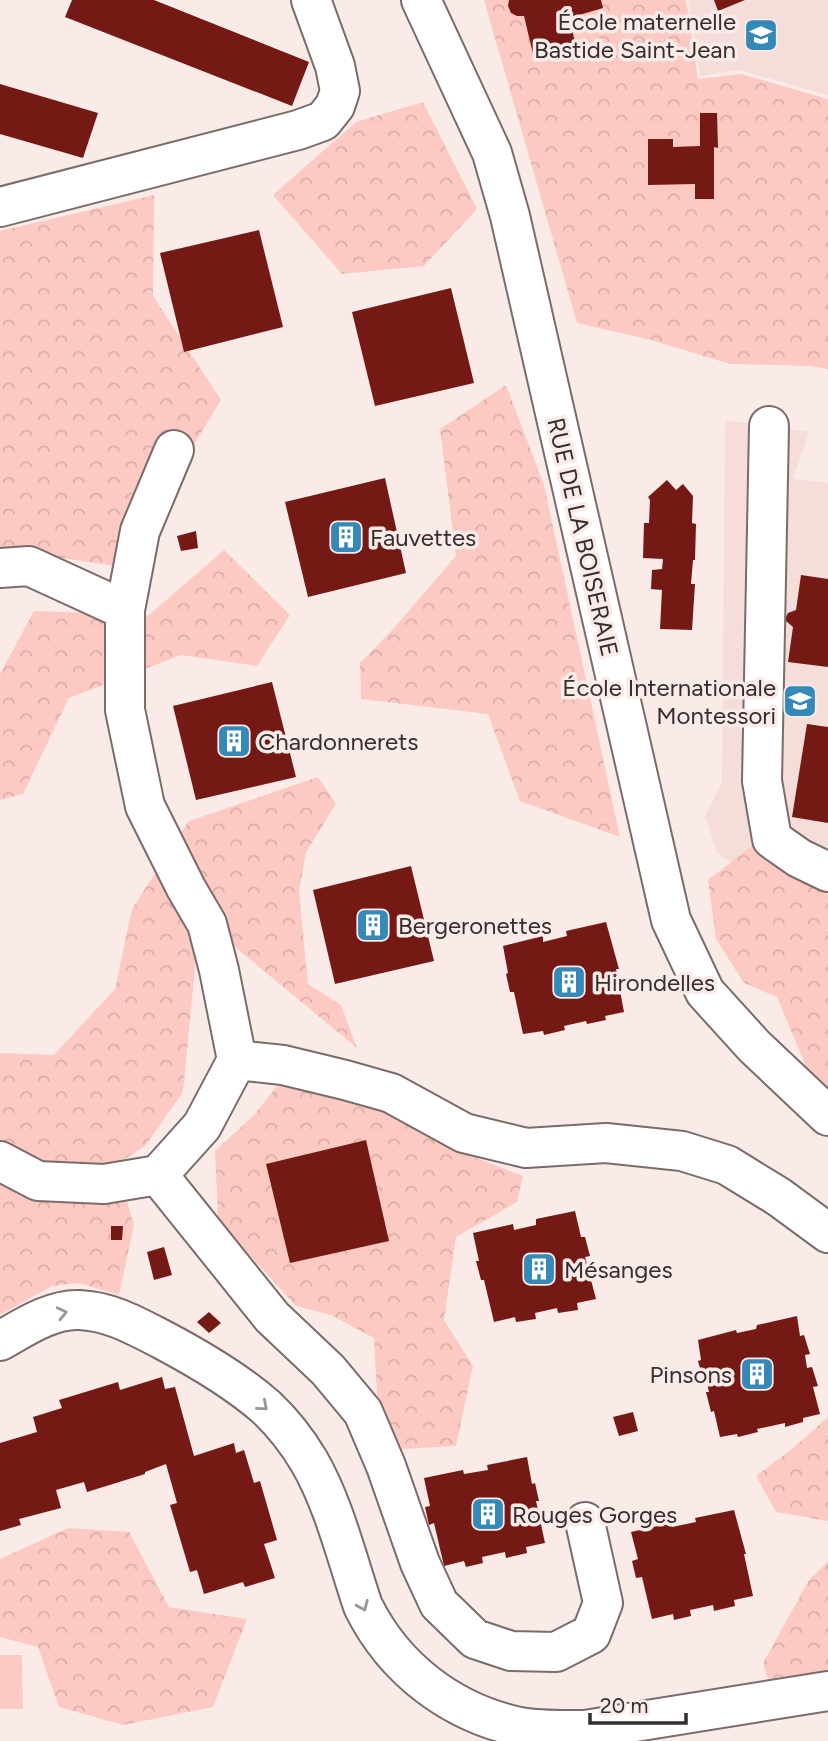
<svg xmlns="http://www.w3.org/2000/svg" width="828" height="1741" font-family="Figtree,sans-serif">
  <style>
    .built { fill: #f5ddd9 }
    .forest { fill: url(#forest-crowns) }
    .park { fill: #fccac3 }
    .building { fill: #751915 }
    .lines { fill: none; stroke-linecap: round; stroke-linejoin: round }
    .minor-casing { stroke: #796c6a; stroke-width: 42 }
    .minor { stroke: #fff; stroke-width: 38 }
    .oneway { stroke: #9a9696 }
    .labels { text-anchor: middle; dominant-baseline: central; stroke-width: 7; stroke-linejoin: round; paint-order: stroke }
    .poi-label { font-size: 24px; fill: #342e2d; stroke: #faebe8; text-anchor: start }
    .street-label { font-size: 24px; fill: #342e2d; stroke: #faebe8 }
  </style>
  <defs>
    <pattern id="forest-crowns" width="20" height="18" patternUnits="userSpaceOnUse" patternTransform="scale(1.75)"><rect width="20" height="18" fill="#fccac3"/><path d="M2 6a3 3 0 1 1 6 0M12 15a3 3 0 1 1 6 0" fill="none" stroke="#d9aea8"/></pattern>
  </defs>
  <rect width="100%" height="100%" fill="#faebe8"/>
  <path class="built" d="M688,0H828V95L739,70L700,76Z
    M725,420L809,432L793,479L828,483V913L783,898L717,853L705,816L722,782Z"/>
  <path class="forest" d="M484,0H686L698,79L741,74L828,99V369L811,366L730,364L651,340L577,323Z
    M423,102L477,209L424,266L342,274L273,195L356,122Z
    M154,195L153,296L221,400L120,567L6,549L0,550V231Z
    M506,385L544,485L620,837L520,801L488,714L361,699L360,663L394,628L456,556L440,429Z
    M224,550L290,615L257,666L181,655L69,698L23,794L0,800V674L34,611L149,615Z
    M318,777L336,804L306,852L299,891L308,984L341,1005L357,1048L223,937L196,958L183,1092L146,1145L116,1165L134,1225L119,1295L79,1283L52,1286L0,1315V1053L54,1055L115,989L132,909L189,821Z
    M753,845L828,895V1098L809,1074L777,997L744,983L716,939L708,880Z
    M278,1085L372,1103L438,1143L523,1176L517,1202L456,1237L444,1320L473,1366L456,1446L402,1449L377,1394L374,1338L331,1315L296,1306L218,1220L215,1151L253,1116Z
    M828,1417V1521L776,1512L756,1476L792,1449Z
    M68,1528L129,1532L169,1607L247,1619L213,1707L123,1725L59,1707L38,1647L0,1637V1559Z
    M828,1561V1670L768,1679L763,1663L809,1580Z"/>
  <path class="park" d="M0,1655H22L23,1709H0Z"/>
  <path class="building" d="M72,0H154L309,62L292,106L65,17Z
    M509,0H601L603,8L569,18L575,42L533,54L524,16H517L511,13L508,6Z
    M714,0H745L718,11Z
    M0,84L98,113L83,158L0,134Z
    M700,113H717L718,148L714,147V199H695V184L648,185V139H673V147L700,146Z
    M259,230L283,327L184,352L160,253Z
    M451,288L474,383L375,406L352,312Z
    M385,478L406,573L308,597L285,502Z
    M667,480L676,490L683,484L693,496L692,523L696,524L695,560H693L691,584H695L692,630L660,629L662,590L651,589L652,570L662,569L663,559L643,558L644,523H649L650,500L648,497Z
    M196,531L198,548L181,551L177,536Z
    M801,575L828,579V667L788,662L793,627L786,621V617L788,613L796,610Z
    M272,682L296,777L196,800L173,706Z
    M807,724L828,727V823L792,817Z
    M411,866L434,961L335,984L313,890Z
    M606,922L619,969H616L624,1012L605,1016L606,1020L587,1024L586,1021L564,1026L565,1030L544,1035L543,1031L523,1034L514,992H510L506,974L508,973L503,946L543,936V942L567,936L566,931Z
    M366,1140L389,1241L290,1263L266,1164Z
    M575,1211L581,1237H585L590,1256L585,1257L596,1299L577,1303L578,1310L558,1313L557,1308L535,1313L536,1319L516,1322L515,1317L494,1322L484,1280H481L476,1261H479L473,1233L513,1224L514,1230L536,1225V1219Z
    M111,1226H123L122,1240H111Z
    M164,1247L172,1275L154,1280L147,1252Z
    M209,1312L221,1323L209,1333L197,1322Z
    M797,1316L800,1336L804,1335L810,1354L805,1355L807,1368L812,1367L818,1386L813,1387L820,1414L803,1418V1422L785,1427V1423L757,1429L758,1432L738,1437L737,1434L720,1437L714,1411L711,1412L706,1392H709L706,1379H703L698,1361L701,1360L698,1340L736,1330L737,1333L756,1329L757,1325Z
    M162,1377L165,1389L175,1387L194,1456L234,1443L236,1453L244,1450L254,1483L260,1481L277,1540L264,1544L275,1578L245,1587L243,1582L204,1594L197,1570L190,1572L170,1505L177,1503L166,1464L145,1472V1474L87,1492L84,1482L56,1490L61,1508L19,1519L21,1525L0,1531V1443L37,1432L33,1417L62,1408L59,1400L118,1382L120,1390Z
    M633,1412L638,1431L619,1436L613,1417Z
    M527,1457L532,1484L535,1483L539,1501H536L545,1543L526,1547L527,1553L506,1558L505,1552L482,1557L483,1563L466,1567L464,1561L444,1566L434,1523L429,1525L425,1507L430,1506L424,1478L463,1470L464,1474L488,1470L487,1465Z
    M734,1510L746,1554H744L753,1596L734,1600L735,1606L714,1611L713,1605L690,1610L691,1616L674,1620L673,1614L652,1619L642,1577L636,1578L632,1561L638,1559L631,1532L671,1523L672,1527L696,1522L695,1518Z"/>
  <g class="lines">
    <g class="minor-casing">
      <path id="minor" d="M421,0L492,153L510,216L671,920L705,992L754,1046L828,1116
        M0,207L298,130L323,121L335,106L340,91L335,66L311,0
        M769,426L762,781L772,839L799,858L828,872
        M174,450L140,531L125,610V710L145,806L186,888L207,924L219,970L237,1060
        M0,568L29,566L125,610
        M0,1161L38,1181L104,1184L158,1175L272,1317L328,1370L363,1412L386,1466L420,1563L439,1604L475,1639L511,1651L556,1652L591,1634L603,1603L585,1522
        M158,1175L202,1126L237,1060L283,1065L345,1080L391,1093L464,1133L526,1148L606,1143L682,1151L727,1165L779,1197L828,1233
        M0,1341C23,1328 51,1309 79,1310C110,1311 136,1326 163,1340C199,1359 235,1380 266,1407C283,1423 297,1441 309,1461C334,1504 347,1559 363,1606C394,1669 452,1713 520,1727C542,1731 564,1730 585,1730L828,1691"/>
    </g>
    <use href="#minor" class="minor"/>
  </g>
  <defs><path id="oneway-chevron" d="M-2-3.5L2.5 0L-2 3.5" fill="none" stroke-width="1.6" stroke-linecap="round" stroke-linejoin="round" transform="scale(1.75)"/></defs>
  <g class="oneway">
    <use href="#oneway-chevron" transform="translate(62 1313) rotate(-13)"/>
    <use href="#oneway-chevron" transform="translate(263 1406) rotate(41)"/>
    <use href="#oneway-chevron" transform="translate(363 1606) rotate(67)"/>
  </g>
  <defs>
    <g id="school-square" transform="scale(1.75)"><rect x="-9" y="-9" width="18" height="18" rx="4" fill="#3589b9" stroke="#faebe8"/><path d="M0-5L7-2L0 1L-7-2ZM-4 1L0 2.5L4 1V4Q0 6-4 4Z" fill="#fff"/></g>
    <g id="building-square" transform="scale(1.75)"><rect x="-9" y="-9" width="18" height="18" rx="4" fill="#3589b9" stroke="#faebe8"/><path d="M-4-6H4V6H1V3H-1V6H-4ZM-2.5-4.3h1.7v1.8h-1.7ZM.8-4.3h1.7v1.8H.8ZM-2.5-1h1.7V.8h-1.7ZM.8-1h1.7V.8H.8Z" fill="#fff"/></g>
  </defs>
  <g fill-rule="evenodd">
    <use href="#school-square" x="761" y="35"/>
    <use href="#building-square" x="346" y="537"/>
    <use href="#school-square" x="800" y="701"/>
    <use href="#building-square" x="234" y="741"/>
    <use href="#building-square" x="373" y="925"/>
    <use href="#building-square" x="569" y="982"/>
    <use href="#building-square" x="539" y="1269"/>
    <use href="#building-square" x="757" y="1374"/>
    <use href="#building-square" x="488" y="1514"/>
  </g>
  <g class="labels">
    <g class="poi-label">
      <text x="736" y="21" text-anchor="end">École maternelle<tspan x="736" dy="28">Bastide Saint-Jean</tspan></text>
      <text x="370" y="537">Fauvettes</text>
      <text x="776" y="687" text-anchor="end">École Internationale<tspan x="776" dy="28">Montessori</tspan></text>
      <text x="258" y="741">Chardonnerets</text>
      <text x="398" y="925">Bergeronettes</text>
      <text x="594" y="982">Hirondelles</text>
      <text x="564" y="1269">Mésanges</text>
      <text x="732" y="1374" text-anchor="end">Pinsons</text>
      <text x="512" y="1514">Rouges Gorges</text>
    </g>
    <g class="street-label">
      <text transform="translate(583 537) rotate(77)">RUE DE LA BOISERAIE</text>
    </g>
  </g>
  <path d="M590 1713v10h96v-10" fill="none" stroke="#342e2d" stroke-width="3.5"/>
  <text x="600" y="1713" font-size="21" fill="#342e2d" stroke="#faebe8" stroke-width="5" paint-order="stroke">20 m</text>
</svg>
